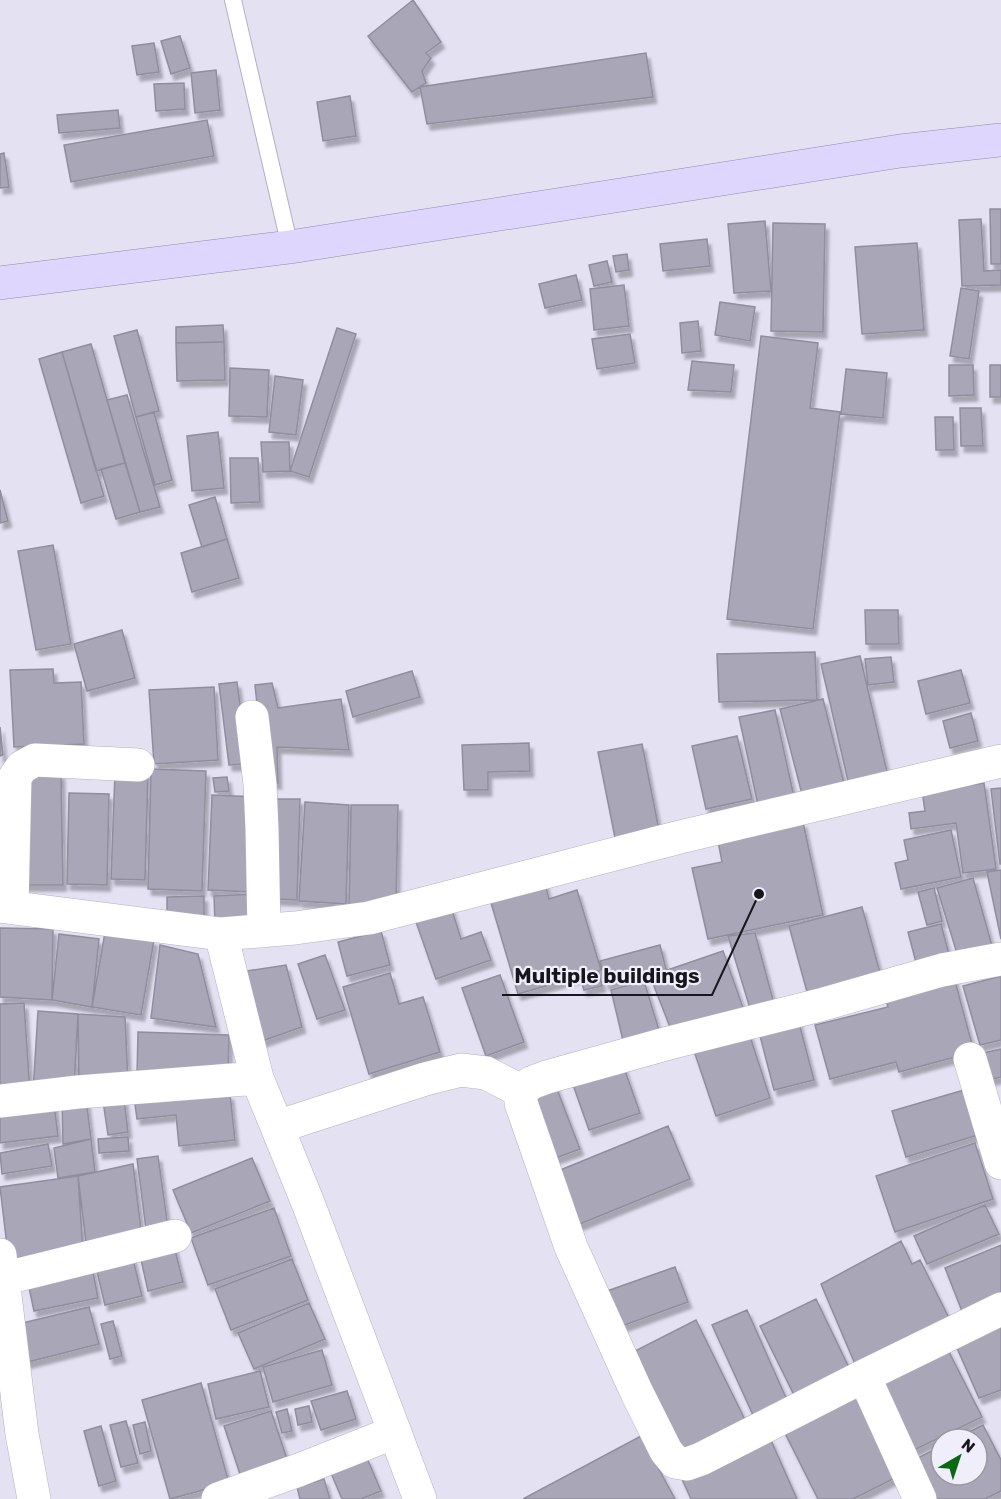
<svg xmlns="http://www.w3.org/2000/svg" width="1001" height="1499" font-family="Rubik,sans-serif">
  <style>
    .building { fill: #a9a6b7; stroke: #908e9e; stroke-width: 1.5; filter: url(#shadow) }
    .lines { fill: none; stroke-linecap: round; stroke-linejoin: round }
    .service-casing { stroke: #b3b1c1; stroke-width: 18 }
    .minor-casing { stroke: #b3b1c1; stroke-width: 34 }
    .trunk-casing { stroke: #928cae; stroke-width: 34 }
    .service { stroke: #fff; stroke-width: 16 }
    .minor { stroke: #fff; stroke-width: 33 }
    .trunk { stroke: #ded6fc; stroke-width: 33 }
    .leader { fill: none; stroke: #17161c; stroke-width: 2 }
    .callout-dot { fill: #17161c; stroke: #f1eefc; stroke-width: 2 }
    .callout-label { font-size: 21px; text-anchor: middle; font-weight: bold; fill: #17161c; stroke: #f1eefc; stroke-width: 4.5; stroke-linejoin: round; paint-order: stroke }
  </style>
  <defs>
    <filter id="shadow"><feDropShadow dx="3.5" dy="6" stdDeviation="1.5" flood-color="#0004"/></filter>
  </defs>
  <rect width="100%" height="100%" fill="#e3e1f2"/>
  <path class="building" d="M413,0L441,42L426,53L431,58L422,71L426,83L412,92L368,36Z
    M180,36L190,68L171,74L161,41Z
    M154,43L159,72L137,75L132,46Z
    M646,53L653,97L427,124L420,87Z
    M216,70L220,110L195,113L191,73Z
    M184,83L185,109L156,111L154,84Z
    M350,96L356,136L323,141L317,102Z
    M118,110L120,128L59,133L57,115Z
    M207,120L214,156L71,182L64,145Z
    M4,153L9,187L0,188V154Z
    M990,209H1001V264H991Z
    M981,219L984,271L1001,270V285L962,286L959,220Z
    M765,221L771,291L734,293L728,224Z
    M773,223L825,224L823,332L771,331Z
    M707,239L710,266L663,271L660,244Z
    M917,243L924,330L862,334L855,247Z
    M627,254L629,270L616,272L613,256Z
    M607,261L612,282L594,286L589,265Z
    M576,275L582,300L545,308L539,284Z
    M624,285L629,326L594,330L590,289Z
    M961,288L979,291L969,359L950,356Z
    M720,302L755,307L750,341L715,335Z
    M698,321L701,351L682,353L680,323Z
    M223,325L224,342L176,343V327Z
    M337,328L356,334L309,477L290,471Z
    M137,330L159,411L136,417L114,336Z
    M630,334L635,363L597,369L592,339Z
    M761,336L818,343L810,408L840,412L813,629L727,619Z
    M224,342L225,380L177,381L176,343Z
    M91,344L125,463L96,471L62,352Z
    M62,352L104,496L81,503L39,359Z
    M692,361L734,365L731,392L688,390Z
    M949,365H973L974,395L949,396Z
    M990,365H1001V397H990Z
    M230,368L269,370L267,417L229,416Z
    M846,369L887,373L883,418L841,414Z
    M275,376L303,380L296,435L269,432Z
    M127,395L160,507L140,512L107,400Z
    M960,408H981L983,446H961Z
    M154,412L172,480L155,485L136,417Z
    M935,417H953L954,450H936Z
    M218,432L224,488L192,491L187,436Z
    M261,442H289L290,471L263,472Z
    M230,458H258L260,502L231,503Z
    M125,463L140,512L116,519L101,469Z
    M0,490L8,521L0,523Z
    M215,497L227,539L202,547L189,505Z
    M227,539L239,578L192,592L181,553Z
    M53,545L71,644L36,650L18,551Z
    M865,610H898L899,644H866Z
    M122,630L135,678L87,691L74,644Z
    M815,652L817,700L719,702L717,654Z
    M860,656L887,772L848,781L821,664Z
    M891,657L894,682L868,685L865,659Z
    M53,669L54,683L81,682L84,744L14,747L10,670Z
    M961,670L970,703L926,714L918,681Z
    M412,671L420,697L353,717L346,691Z
    M237,682L248,764L229,765L219,684Z
    M272,683L278,708L341,699L349,750L277,747L278,783L265,781L255,685Z
    M214,687L218,760L154,764L149,690Z
    M823,699L845,787L803,798L780,709Z
    M775,710L794,797L758,805L739,717Z
    M971,713L978,741L950,748L943,721Z
    M0,727L3,755L0,756Z
    M737,736L752,799L706,809L692,746Z
    M529,743L530,771L488,772V790H464L462,745Z
    M642,744L660,835L616,843L598,752Z
    M151,769L206,771L202,891L148,889Z
    M115,772L148,773L145,880L111,879Z
    M61,773L63,885H20L24,779Z
    M227,777L229,791L215,792L213,778Z
    M984,783L996,869L963,873L956,823L911,829L909,813L925,811L922,791Z
    M1001,788V864H1000L991,789Z
    M69,793L109,794L107,885L67,884Z
    M212,795L257,797L253,892L208,890Z
    M274,799H300L297,900L276,899Z
    M305,802L349,805L346,904L299,901Z
    M351,805H398L396,905L349,907Z
    M803,822L823,915L708,939L692,868L722,862L718,841Z
    M951,830L961,877L901,889L895,863L908,860L904,840Z
    M1001,870V939L987,872Z
    M973,878L994,953L959,960L937,888Z
    M544,880L549,899L577,890L601,970L518,994L489,896Z
    M934,888L942,921L927,925L918,892Z
    M255,894L257,922L215,924L214,896Z
    M204,896V922H167V897Z
    M451,907L461,939L481,932L491,960L436,979L415,919Z
    M862,907L882,980L809,999L789,926Z
    M941,924L951,962L918,970L908,932Z
    M0,928L53,929L52,1000L0,997Z
    M381,931L390,965L347,976L338,942Z
    M105,932L154,940L141,1015L92,1007Z
    M755,933L776,1011L753,1018L728,936Z
    M59,934L99,939L92,1007L52,1000Z
    M160,945L198,954L216,1027L151,1018Z
    M660,945L666,969L606,984L600,961Z
    M723,951L747,1019L674,1037L650,976Z
    M325,955L345,1010L317,1019L298,964Z
    M286,965L302,1027L262,1041L240,972Z
    M599,972L602,986L584,990L580,977Z
    M390,973L399,1004L423,997L440,1052L369,1074L343,987Z
    M500,975L524,1042L486,1056L462,988Z
    M1001,976V1040L980,1045L963,986Z
    M954,977L974,1052L899,1072L896,1062L830,1079L815,1025L888,1007L885,995Z
    M644,981L662,1040L625,1049L611,990Z
    M24,1003L30,1093L0,1096V1004Z
    M38,1011L78,1014L74,1088L33,1092Z
    M78,1014L125,1017L128,1082L79,1087Z
    M798,1019L814,1080L774,1090L758,1028Z
    M747,1027L770,1098L716,1116L692,1045Z
    M138,1032L229,1035L228,1078L137,1075Z
    M1001,1049V1077L984,1081L978,1054Z
    M622,1062L640,1113L589,1130L571,1079Z
    M555,1084L580,1149L550,1160L526,1095Z
    M964,1090L978,1135L906,1157L892,1111Z
    M230,1094L235,1140L179,1146L176,1115L137,1119L135,1104Z
    M86,1099L91,1139L63,1144L62,1101Z
    M124,1099L128,1132L108,1135L103,1101Z
    M54,1104L58,1136L0,1143V1111Z
    M668,1126L690,1179L575,1226L553,1173Z
    M128,1137L129,1151L99,1153L98,1139Z
    M91,1139L95,1172L58,1178L54,1148Z
    M975,1143L993,1199L895,1232L876,1176Z
    M48,1144L52,1166L2,1174L0,1153Z
    M158,1156L169,1235L147,1237L137,1159Z
    M252,1158L270,1201L191,1233L173,1190Z
    M133,1164L142,1238L86,1242L78,1176Z
    M78,1176L83,1252L10,1271L0,1187Z
    M985,1205L999,1234L927,1264L914,1236Z
    M274,1208L291,1256L208,1285L191,1238Z
    M901,1241L912,1264L920,1260L952,1324L858,1371L821,1284Z
    M1001,1245V1296L962,1311L945,1268Z
    M174,1246L183,1282L148,1291L140,1255Z
    M132,1255L142,1296L105,1305L95,1263Z
    M292,1259L308,1300L231,1330L215,1289Z
    M91,1262L98,1298L34,1311L27,1278Z
    M675,1267L688,1302L619,1327L607,1291Z
    M816,1299L853,1376L798,1403L760,1326Z
    M309,1303L325,1339L254,1369L238,1333Z
    M89,1307L99,1344L20,1364L10,1326Z
    M747,1310L787,1400L753,1415L712,1325Z
    M1001,1316V1390L979,1398L954,1341Z
    M696,1320L746,1422L681,1454L631,1353Z
    M113,1321L122,1356L110,1359L101,1324Z
    M947,1348L982,1417L906,1454L876,1384Z
    M322,1350L332,1385L273,1402L263,1367Z
    M260,1371L269,1407L216,1419L208,1384Z
    M201,1383L229,1483L170,1499L142,1400Z
    M856,1390L899,1476L853,1499H818L782,1427Z
    M347,1391L356,1419L321,1430L311,1401Z
    M309,1406L312,1422L298,1425L295,1409Z
    M287,1409L292,1431L282,1433L276,1412Z
    M271,1411L288,1462L241,1477L224,1426Z
    M126,1421L138,1463L121,1467L110,1425Z
    M145,1422L151,1451L140,1454L133,1425Z
    M983,1425L1001,1460V1491L985,1499H926L908,1463L941,1446V1475H977V1439H955Z
    M101,1426L116,1481L99,1486L84,1431Z
    M641,1436L675,1499H523Z
    M770,1438L797,1499H691L681,1477Z
    M367,1458L381,1491L361,1499H342L331,1473Z
    M324,1479L330,1499H300L297,1487Z"/>
  <g class="lines">
    <g class="service-casing">
      <path id="service" d="M233,0L290,247"/>
    </g>
    <g class="minor-casing">
      <path id="minor" d="M252,717L260,784L262,829L264,931
        M0,906L221,934L295,928L369,918L680,837L1001,761
        M12,907L15,777L22,767L35,760L138,765
        M221,934L257,1078L308,1203L420,1499
        M1001,959L942,970L820,1005L669,1043L547,1077L531,1083L521,1091V1103L571,1247L637,1393L666,1451L675,1462L687,1464L701,1459L864,1376L1001,1309
        M970,1059L1001,1163
        M0,1101L78,1092L257,1078
        M277,1127L425,1079L461,1070L486,1073L521,1091
        M0,1255L22,1434L34,1499
        M2,1279L175,1236
        M864,1376L920,1499
        M218,1499L299,1470L395,1432"/>
    </g>
    <g class="trunk-casing">
      <path id="trunk" d="M0,283L290,247L900,151L1001,140"/>
    </g>
    <use href="#service" class="service"/>
    <use href="#minor" class="minor"/>
    <use href="#trunk" class="trunk"/>
  </g>
  <path class="leader" d="M759 894L712 995H502"/>
  <circle class="callout-dot" cx="759" cy="894" r="6"/>
  <g class="callout-label">
    <text x="607" y="983">Multiple buildings</text>
  </g>
  <g transform="translate(959 1457) rotate(39)"><circle r="28" fill="#f1eefc" stroke="#9a98a2" stroke-width="1.5"/>
  <path d="M0-4.5L10 22L0 15L-10 22Z" fill="#096913"/>
  <text y="-9" font-size="16" font-weight="bold" text-anchor="middle" fill="#17161c">N</text>
  </g>
</svg>
